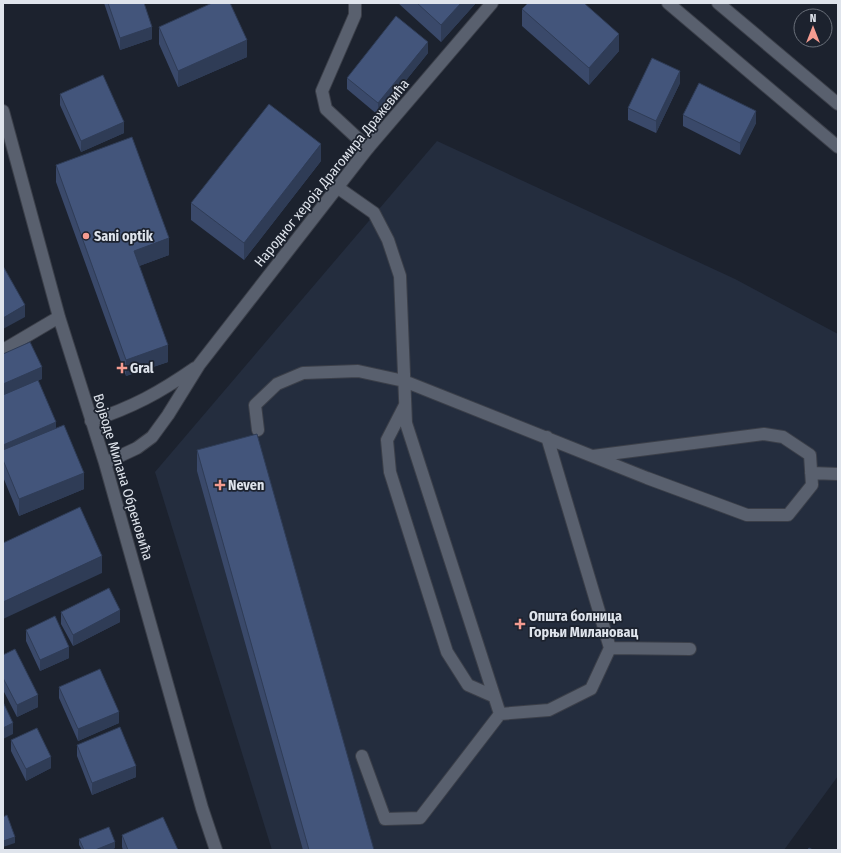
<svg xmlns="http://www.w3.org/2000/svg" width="841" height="853" font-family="'Fira Sans Condensed',sans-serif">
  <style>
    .built { fill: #242d3e }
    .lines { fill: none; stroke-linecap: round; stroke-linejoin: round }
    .service-casing { stroke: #3b3f49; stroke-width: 14 }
    .minor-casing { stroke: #3b3f49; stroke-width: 14 }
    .tertiary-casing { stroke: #3b3f49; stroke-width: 14 }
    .service { stroke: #59606e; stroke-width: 12 }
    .minor { stroke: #59606e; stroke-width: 12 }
    .tertiary { stroke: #59606e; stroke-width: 12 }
    .wall { fill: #3a496a }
    .shaded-wall { fill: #2f3c56 }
    .building { fill: #43557b; stroke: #2f3c56 }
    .poi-dot { fill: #f59c91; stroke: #1c222e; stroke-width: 1.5 }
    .labels { text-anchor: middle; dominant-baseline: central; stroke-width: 3.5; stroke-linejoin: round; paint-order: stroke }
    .street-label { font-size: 14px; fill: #dfe4ec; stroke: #1c222e }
    .poi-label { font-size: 14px; font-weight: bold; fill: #dfe4ec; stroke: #1c222e; text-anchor: start }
  </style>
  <rect width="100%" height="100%" fill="#1c222e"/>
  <path class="built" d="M437,141L735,279L838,334V776L784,850H272L155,472Z"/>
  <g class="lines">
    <g class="service-casing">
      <path id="service" d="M355,3V15L322,91L326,109L368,148
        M337,187L374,213L388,240L400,276L406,423L500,714L549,710L591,689L610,648L690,649
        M405,405L387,440L390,472L447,652L468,685L493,696
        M258,430L255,405L277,384L303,373L358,371L404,381L647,478L747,515H788L812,485L810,455L783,437L764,434L593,456
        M547,437L610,648
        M811,473L838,474
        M362,756L385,819L420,818L500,714"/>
    </g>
    <g class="minor-casing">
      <path id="minor" d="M3,111L59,317L105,463L202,808L216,850
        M3,350L59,317
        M91,421C133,407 159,393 195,368
        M105,463L137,448L152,437L168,415L199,365L368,148L492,3"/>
    </g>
    <g class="tertiary-casing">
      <path id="tertiary" d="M668,3L838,147
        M718,3L838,104"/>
    </g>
    <use href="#service" class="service"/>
    <use href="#minor" class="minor"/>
    <use href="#tertiary" class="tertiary"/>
  </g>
  <path class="wall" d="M104,3H144L152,39L120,50Z
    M398,3H476L441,42Z
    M522,9L619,51L589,85L522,26Z
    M159,27L247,57L178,87L159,44Z
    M428,53L378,115L347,89V78Z
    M680,83L656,133L628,120V108Z
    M60,94L124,133L81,152L60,105Z
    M683,115L756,123L740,155L683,126Z
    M321,161L244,260L191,220V203Z
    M56,165L169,255L139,266L168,362L126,376L56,182Z
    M3,354L42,379L38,380L56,428L84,489L19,516L3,477Z
    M197,450L374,850H303L197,471Z
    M61,612L120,622L73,646L61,624Z
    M26,630L69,658L40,671L26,641Z
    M3,655L38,707L17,717L3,690Z
    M59,687L119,723L78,741L59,698Z
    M11,740L51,768L26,781L11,751Z
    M77,745L136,777L92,795L77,756Z
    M122,835L178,850H123L122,847Z
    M79,839L115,848L110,850H82L79,845Z"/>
  <path class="shaded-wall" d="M461,3H476L441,42V25Z
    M152,27V39L120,50V38Z
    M619,34V51L589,85V68Z
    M247,40V57L178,87V71Z
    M428,42V53L378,115V103Z
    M680,71V83L656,133V121Z
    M756,111V123L740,155V143Z
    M124,122V133L81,152V141Z
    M321,144V161L244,260V243Z
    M169,238V255L134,268V251Z
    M25,305V317L3,329V318Z
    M168,345V362L126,376V360Z
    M42,367V379L3,396V384Z
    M56,422V433L3,456V445Z
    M84,473V489L19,516V499Z
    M102,556V573L3,619V602Z
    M120,610V622L73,646V635Z
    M69,647V658L40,671V660Z
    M38,695V707L17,717V705Z
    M119,712V723L78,741V729Z
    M13,723V734L3,739V728Z
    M51,757V768L26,781V769Z
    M136,766V777L92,795V783Z
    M15,837V843L3,847V841Z
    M115,842V848L110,850H95Z"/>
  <path class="building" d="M108,3H144L152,27L120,38Z
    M212,3H230L247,40L178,71L159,27Z
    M417,3H461L441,25Z
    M528,3H584L619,34L589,68L522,9Z
    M396,16L428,42L378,103L347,78Z
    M652,58L680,71L656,121L628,108Z
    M103,75L124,122L81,141L60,94Z
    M699,83L756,111L740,143L683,115Z
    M269,104L321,144L244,243L191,203Z
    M132,137L169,238L134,251L168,345L126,360L56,165Z
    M3,266L25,305L3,318Z
    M30,342L42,367L3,384V354Z
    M38,380L56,422L3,445V395Z
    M64,425L84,473L19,499L3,460V450Z
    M257,434L374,850H309L197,450Z
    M80,507L102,556L3,602V543Z
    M109,588L120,610L73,635L61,612Z
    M55,616L69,647L40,660L26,630Z
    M15,649L38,695L17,705L3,678V655Z
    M100,669L119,712L78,729L59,687Z
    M3,702L13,723L3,728Z
    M120,727L136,766L92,783L77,745Z
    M37,728L51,757L26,769L11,740Z
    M7,815L15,837L3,841V817Z
    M163,817L178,850H128L122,835Z
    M109,827L115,842L95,850H84L79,839Z
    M809,848L813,850H807Z"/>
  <g class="poi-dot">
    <circle cx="86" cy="236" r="4"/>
    <path d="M120 362h4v4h4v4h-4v4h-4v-4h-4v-4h4z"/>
    <path d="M218 479h4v4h4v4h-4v4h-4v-4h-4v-4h4z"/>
    <path d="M518 618h4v4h4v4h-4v4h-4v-4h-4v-4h4z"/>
  </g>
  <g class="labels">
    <g class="street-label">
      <text transform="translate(332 173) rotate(-51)">Народног хероја Драгомира Дражевића</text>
      <text transform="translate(123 477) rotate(73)">Војводе Милана Обреновића</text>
    </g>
    <g class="poi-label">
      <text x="94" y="236">Sani optik</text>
      <text x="130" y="368">Gral</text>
      <text x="228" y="485">Neven</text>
      <text x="529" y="616">Општа болница<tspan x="529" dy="16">Горњи Милановац</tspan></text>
    </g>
  </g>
  <rect width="841" height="853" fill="none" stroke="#dfe4ec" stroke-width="8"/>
  <g transform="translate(813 28)"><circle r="19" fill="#1c222e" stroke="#6a707a"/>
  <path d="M0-3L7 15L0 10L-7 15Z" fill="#f59c91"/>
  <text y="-6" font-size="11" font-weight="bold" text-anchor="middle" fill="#dfe4ec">N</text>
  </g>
</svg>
